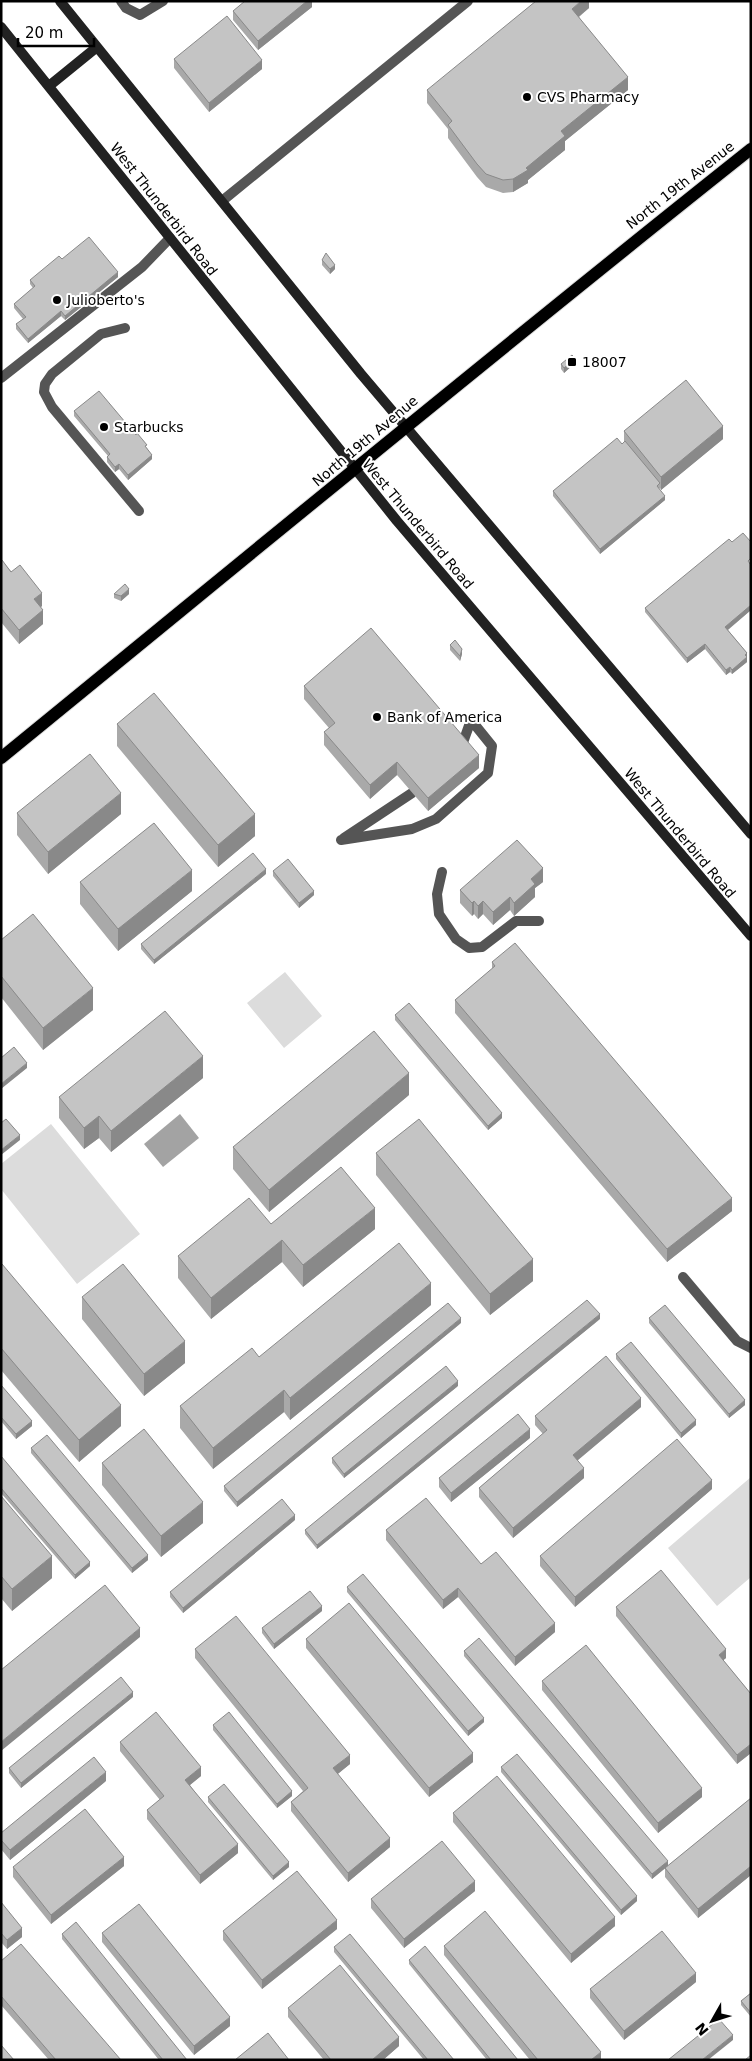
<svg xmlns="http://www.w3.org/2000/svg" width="752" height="2061" font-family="'DejaVu Sans',sans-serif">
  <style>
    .green { fill: #dcdcdc }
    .water { fill: #a3a3a3 }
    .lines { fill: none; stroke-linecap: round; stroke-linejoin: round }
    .primary-casing { stroke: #dbdbdb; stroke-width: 14 }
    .service { stroke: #555; stroke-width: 10 }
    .minor { stroke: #555; stroke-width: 10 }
    .secondary { stroke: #222; stroke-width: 10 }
    .primary { stroke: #000; stroke-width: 12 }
    .wall { fill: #a9a9a9 }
    .shaded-wall { fill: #898989 }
    .building { fill: #c4c4c4; stroke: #898989 }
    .poi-dot { fill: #000; stroke: #fff; stroke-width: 2 }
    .labels { text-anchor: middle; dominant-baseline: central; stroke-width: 4; stroke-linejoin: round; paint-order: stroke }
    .poi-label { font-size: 14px; fill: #000; stroke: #fff; text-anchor: start }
    .street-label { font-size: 14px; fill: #000; stroke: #fff }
  </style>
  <rect width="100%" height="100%" fill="#fff"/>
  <path class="green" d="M285,972L322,1016L284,1048L247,1003Z
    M51,1124L140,1234L77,1284L1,1189V1164Z
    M751,1477V1577L717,1606L668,1548Z"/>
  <path class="water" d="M180,1114L199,1138L163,1167L144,1144Z"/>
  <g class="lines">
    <g class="primary-casing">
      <path id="primary" d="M1,758C251,554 499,349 751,149"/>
    </g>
    <path class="service" d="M222,201L468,1
      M125,328L101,334L52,374L45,384L44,392L52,407L139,511
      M1,378L142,267L170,238
      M344,838L412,793
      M341,840L412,829L436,819L488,773L492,746L471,720L461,748
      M442,872L437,894L439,914L456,939L469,948L482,947L516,921H539
      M683,1277L737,1341L751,1348"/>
    <path class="minor" d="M121,1L126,8L140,15L163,1"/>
    <path class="secondary" d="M60,1L361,374L751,834
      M1,27L397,521L751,936
      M49,86L97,47"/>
    <use href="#primary" class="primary"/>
  </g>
  <path class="wall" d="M312,1V7L258,50L233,20V11Z
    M589,1V8L579,17L628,90L565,141V150L528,180V183L513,192L503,193L486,187L477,177L448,138V129L427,103V90Z
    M174,59L262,69L209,112L174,68Z
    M62,259L118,277L65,320L61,316L28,343L16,329V324L23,319L14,308V304L33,288L30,284V280Z
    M322,260L335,269L330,274L322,265Z
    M575,363L564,373L561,369V364Z
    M74,411L147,448L152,459L128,480L119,469L115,472L107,462V457L108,456L74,416Z
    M624,431L723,439L661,490L660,488L659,489L665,500L600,554L553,496V491L624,443Z
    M1,560L42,606L41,607L43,624L19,644L1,622Z
    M750,564L751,565V610L728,630L747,653V662L732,674L730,672L726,675L705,649L687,663L645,612V608Z
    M114,594H129L121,601L114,598Z
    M450,645L462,654L460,661L450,650Z
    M304,686L479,768L428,811L397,775L370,799L324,745V732L329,728L304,699Z
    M117,724L255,836L218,867L117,746Z
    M17,813L121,814L48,874L17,835Z
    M273,871L314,895L299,908L273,876Z
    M266,874L154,964L141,949V944Z
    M80,882L192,891L118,951L80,904Z
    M543,882L535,888V897L514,916L510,910L493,925L483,914L478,919L474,914L472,916L460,903V890Z
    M1,940L93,1010L43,1050L1,997Z
    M492,962L732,1211L667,1262L455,1013V1000L492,969Z
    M395,1015L502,1118L488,1130L395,1020Z
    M203,1078L111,1152L99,1138L84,1149L59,1118V1097Z
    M409,1095L269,1212L233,1169V1147Z
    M376,1153L533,1281L490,1315L376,1175Z
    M271,1224L375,1229L303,1287L282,1262L211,1319L178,1278V1256Z
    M1,1265L121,1426L79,1462L1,1370Z
    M82,1297L185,1363L144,1396L82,1319Z
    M431,1305L290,1420L284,1412L213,1469L180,1428V1406L259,1357Z
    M649,1318L745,1405L729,1418L649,1323Z
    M600,1319L317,1549L305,1534V1530Z
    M461,1323L237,1507L224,1491V1486Z
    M616,1354L696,1425L681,1438L616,1359Z
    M1,1385L32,1426L16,1439L1,1421Z
    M458,1386L344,1478L332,1463V1458Z
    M641,1407L577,1461L584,1478L513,1538L479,1497V1488L543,1434L535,1425V1416Z
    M530,1438L451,1502L439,1487V1478Z
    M31,1448L148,1560L132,1573L31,1453Z
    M1,1456L90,1566L75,1579L1,1493Z
    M102,1463L203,1523L161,1557L102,1485Z
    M712,1489L575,1607L540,1566V1556Z
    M1,1496L52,1578L12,1611L1,1598Z
    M295,1520L183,1613L170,1597V1592Z
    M386,1530L481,1564L555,1632L515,1666L458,1597L443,1609L386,1540Z
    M347,1587L484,1722L468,1736L347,1592Z
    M616,1607L726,1658L723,1660L751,1694V1753L737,1764L616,1616Z
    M322,1611L274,1649L262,1633V1628Z
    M306,1639L473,1762L429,1797L306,1648Z
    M195,1649L350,1764L337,1774L390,1847L348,1882L291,1811V1802L303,1791L195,1658Z
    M464,1651L668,1866L751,1798V1875L698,1918L665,1877V1868L652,1879L464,1656Z
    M542,1681L702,1797L658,1833L542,1690Z
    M133,1697L21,1788L9,1773V1768Z
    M213,1725L292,1796L277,1808L213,1730Z
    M120,1742L201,1776L190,1785L238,1853L200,1884L147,1819V1810L160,1800L120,1751Z
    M501,1767L637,1901L621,1915L501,1772Z
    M106,1781L10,1860L1,1849V1833Z
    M208,1797L289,1867L273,1880L208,1802Z
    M453,1813L615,1926L571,1963L453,1822Z
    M124,1866L51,1924L13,1877V1867Z
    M475,1891L404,1948L371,1908V1899Z
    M1,1902L22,1937L7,1949L1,1942Z
    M337,1929L262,1989L223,1940V1931Z
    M102,1933L230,2026L194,2055L102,1942Z
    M62,1934L187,2060H159L62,1939Z
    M444,1946L601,2060H530L444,1955Z
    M334,1947L454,2060H424L334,1952Z
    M409,1960L518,2060H487L409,1964Z
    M1,1961L121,2060H49L1,2005Z
    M696,1982L624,2040L590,1998V1989Z
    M751,1993V2017L741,2005V2001Z
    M288,2008L399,2046L383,2060H324L288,2017Z"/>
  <path class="shaded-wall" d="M307,1H312V7L258,50V41Z
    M581,1H589V8L572,22V9Z
    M262,60V69L209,112V103Z
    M628,77V90L565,141V150L528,180V183L513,192V179L526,168L561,131Z
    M335,265V269L330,274V269Z
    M118,272V277L65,320V316Z
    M61,311V316L28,343V339Z
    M575,358V363L564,373V368Z
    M723,426V439L661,490V477Z
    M152,455V459L128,480V475Z
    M119,464V469L115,472V467Z
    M665,496V500L600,554V549Z
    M129,589V594L121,601V596Z
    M42,593V606L34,612V599Z
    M751,605V610L725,632V627Z
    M43,610V624L19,644V630Z
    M705,644V649L687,663V658Z
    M462,649V654L460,661V656Z
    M747,653V662L732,674V670Z
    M730,667V672L726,675V670Z
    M479,755V768L428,811V798Z
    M397,762V775L370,799V785Z
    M121,793V814L48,874V852Z
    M255,814V836L218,867V845Z
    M543,868V882L535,888V897L514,916V903L531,879Z
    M266,869V874L154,964V960Z
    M192,870V891L118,951V929Z
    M314,891V895L299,908V903Z
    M510,897V910L493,925V912Z
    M474,901V914L472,916V903Z
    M483,901V914L478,919V906Z
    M93,988V1010L43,1050V1028Z
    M203,1056V1078L111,1152V1131Z
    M27,1063V1068L1,1089V1084Z
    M409,1073V1095L269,1212V1190Z
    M502,1113V1118L488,1130V1126Z
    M99,1116V1138L84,1149V1128Z
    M20,1135V1140L1,1155V1150Z
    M732,1198V1211L667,1262V1249Z
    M375,1208V1229L303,1287V1265Z
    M282,1240V1262L211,1319V1298Z
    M533,1259V1281L490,1315V1294Z
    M431,1283V1305L290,1420V1398Z
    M600,1314V1319L317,1549V1545Z
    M461,1318V1323L237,1507V1502Z
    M185,1341V1363L144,1396V1374Z
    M458,1381V1386L344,1478V1474Z
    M284,1390V1412L213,1469V1448Z
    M641,1398V1407L573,1464V1455Z
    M745,1400V1405L729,1418V1414Z
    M121,1405V1426L79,1462V1440Z
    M696,1420V1425L681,1438V1433Z
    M32,1421V1426L16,1439V1434Z
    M530,1429V1438L451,1502V1493Z
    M584,1468V1478L513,1538V1528Z
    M712,1480V1489L575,1607V1597Z
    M203,1502V1523L161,1557V1536Z
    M295,1515V1520L183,1613V1608Z
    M148,1555V1560L132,1573V1568Z
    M52,1556V1578L12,1611V1589Z
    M90,1562V1566L75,1579V1575Z
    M458,1588V1597L443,1609V1600Z
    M322,1606V1611L274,1649V1644Z
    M555,1623V1632L515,1666V1657Z
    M140,1628V1637L1,1751V1742Z
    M726,1649V1658L719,1664V1655Z
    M133,1692V1697L21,1788V1783Z
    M484,1718V1722L468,1736V1731Z
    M751,1744V1753L737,1764V1755Z
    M473,1753V1762L429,1797V1788Z
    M350,1755V1764L333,1778V1768Z
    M201,1767V1776L185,1789V1780Z
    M106,1772V1781L10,1860V1850Z
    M702,1788V1797L658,1833V1823Z
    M292,1791V1796L277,1808V1804Z
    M390,1838V1847L348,1882V1873Z
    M238,1844V1853L200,1884V1875Z
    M124,1857V1866L51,1924V1915Z
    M668,1861V1866L652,1879V1874Z
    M289,1862V1867L273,1880V1876Z
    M751,1866V1875L698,1918V1909Z
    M475,1881V1891L404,1948V1939Z
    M637,1896V1901L621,1915V1910Z
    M615,1917V1926L571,1963V1954Z
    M337,1920V1929L262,1989V1980Z
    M22,1928V1937L7,1949V1940Z
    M696,1973V1982L624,2040V2031Z
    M230,2017V2026L194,2055V2046Z
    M733,2035V2040L708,2060H702Z
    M399,2037V2046L383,2060H372Z
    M601,2052V2060H591Z"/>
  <path class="building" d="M245,1H307L258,41L233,11Z
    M536,1H581L572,9L628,77L561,131L565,136L526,168L528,170L513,179L503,180L486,174L477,164L448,125L452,121L427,90Z
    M227,16L262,60L209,103L174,59Z
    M89,237L118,272L65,316L61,311L28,339L16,324L26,317L14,304L35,286L30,280L59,256L62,259Z
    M326,253L335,265L330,269L322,260Z
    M572,355L575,358L564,368L561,364Z
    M686,380L723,426L661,477L624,431Z
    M99,391L136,435L137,433L147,445L145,446L152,455L128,475L119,464L115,467L107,457L110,454L74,411Z
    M617,438L622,444L625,441L660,483L657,486L665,496L600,549L553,491Z
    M743,533L751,542V558L748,561L751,565V605L725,627L747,653L745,655L747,657L732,670L730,667L726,670L705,644L687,658L645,608L729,539L732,542Z
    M1,560H2L11,572L20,565L42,593L34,599L43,610L19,630L1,608Z
    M125,584L129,589L121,596L114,594Z
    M371,628L479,755L428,798L397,762L370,785L324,732L335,723L304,686Z
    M455,640L462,649L460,656L450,645Z
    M154,693L255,814L218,845L117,724Z
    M90,754L121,793L48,852L17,813Z
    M154,823L192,870L118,929L80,882Z
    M517,840L543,868L531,879L535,884L514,903L510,897L493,912L483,901L478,906L474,901L472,903L460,890Z
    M253,853L266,869L154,960L141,944Z
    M288,859L314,891L299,903L273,871Z
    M33,914L93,988L43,1028L1,976V940Z
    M515,943L732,1198L667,1249L455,1000L495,966L492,962Z
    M409,1003L502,1113L488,1126L395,1015Z
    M165,1011L203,1056L111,1131L99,1116L84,1128L59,1097Z
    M374,1031L409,1073L269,1190L233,1147Z
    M14,1047L27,1063L1,1084V1058Z
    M6,1119L20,1135L1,1150V1123Z
    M419,1119L533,1259L490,1294L376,1153Z
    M341,1167L375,1208L303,1265L282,1240L211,1298L178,1256L249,1198L271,1224Z
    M399,1243L431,1283L290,1398L284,1390L213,1448L180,1406L252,1348L259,1357Z
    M2,1264L121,1405L79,1440L1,1348V1265Z
    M123,1264L185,1341L144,1374L82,1297Z
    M587,1300L600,1314L317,1545L305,1530Z
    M448,1303L461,1318L237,1502L224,1486Z
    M665,1305L745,1400L729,1414L649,1318Z
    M631,1342L696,1420L681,1433L616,1354Z
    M606,1356L641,1398L573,1455L584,1468L513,1528L479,1488L547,1430L535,1416Z
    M446,1366L458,1381L344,1474L332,1458Z
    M1,1385L32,1421L16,1434L1,1417Z
    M518,1414L530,1429L451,1493L439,1478Z
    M144,1429L203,1502L161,1536L102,1463Z
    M47,1435L148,1555L132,1568L31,1448Z
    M677,1439L712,1480L575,1597L540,1556Z
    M1,1456L90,1562L75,1575L1,1488Z
    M1,1496L52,1556L12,1589L1,1576Z
    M426,1498L481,1564L496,1552L555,1623L515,1657L458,1588L443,1600L386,1530Z
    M282,1499L295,1515L183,1608L170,1592Z
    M661,1570L726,1649L719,1655L751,1694V1744L737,1755L616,1607Z
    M363,1574L484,1718L468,1731L347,1587Z
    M105,1585L140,1628L1,1742V1670Z
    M310,1591L322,1606L274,1644L262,1628Z
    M349,1603L473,1753L429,1788L306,1639Z
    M236,1616L350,1755L333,1768L390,1838L348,1873L291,1802L308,1788L195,1649Z
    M479,1638L668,1861L652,1874L464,1651Z
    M586,1645L702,1788L658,1823L542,1681Z
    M121,1677L133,1692L21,1783L9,1768Z
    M156,1712L201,1767L185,1780L238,1844L200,1875L147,1810L164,1796L120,1742Z
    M229,1712L292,1791L277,1804L213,1725Z
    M517,1754L637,1896L621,1910L501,1767Z
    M94,1757L106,1772L10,1850L1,1840V1833Z
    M497,1776L615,1917L571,1954L453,1813Z
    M224,1784L289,1862L273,1876L208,1797Z
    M751,1798V1866L698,1909L665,1868Z
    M85,1809L124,1857L51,1915L13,1867Z
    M442,1841L475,1881L404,1939L371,1899Z
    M297,1871L337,1920L262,1980L223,1931Z
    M1,1902L22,1928L7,1940L1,1933Z
    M139,1904L230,2017L194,2046L102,1933Z
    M485,1911L601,2052L591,2060H538L444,1946Z
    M76,1922L187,2060H163L62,1934Z
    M662,1931L696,1973L624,2031L590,1989Z
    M350,1934L454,2060H428L334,1947Z
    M21,1944L121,2060H56L1,1996V1961Z
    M425,1946L518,2060H491L409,1960Z
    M340,1965L399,2037L372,2060H331L288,2008Z
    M751,1993V2013L741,2001Z
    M719,2019L733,2035L702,2060H668Z
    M268,2033L289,2060H235Z
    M1,2045L14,2060H1Z
    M751,2055V2060H745Z"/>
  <g class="poi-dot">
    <circle cx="527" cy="97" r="5"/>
    <circle cx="57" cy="300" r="5"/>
    <rect x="567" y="357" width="10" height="10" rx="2.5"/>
    <circle cx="104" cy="427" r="5"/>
    <circle cx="377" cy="717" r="5"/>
  </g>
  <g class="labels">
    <g class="poi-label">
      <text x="537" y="97">CVS Pharmacy</text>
      <text x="67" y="300">Julioberto's</text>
      <text x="582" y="362">18007</text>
      <text x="114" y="427">Starbucks</text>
      <text x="387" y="717">Bank of America</text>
    </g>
    <g class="street-label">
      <text transform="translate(680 185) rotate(-38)">North 19th Avenue</text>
      <text transform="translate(164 209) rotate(52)">West Thunderbird Road</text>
      <text transform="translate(365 441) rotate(-40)">North 19th Avenue</text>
      <text transform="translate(418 524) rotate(50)">West Thunderbird Road</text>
      <text transform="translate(680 833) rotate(50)">West Thunderbird Road</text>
    </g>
  </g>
  <rect width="752" height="2061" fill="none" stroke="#000000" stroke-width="5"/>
  <g transform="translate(712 2021) rotate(231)" stroke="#ffffff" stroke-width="4" paint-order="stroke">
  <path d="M0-4L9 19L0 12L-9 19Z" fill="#000000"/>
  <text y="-8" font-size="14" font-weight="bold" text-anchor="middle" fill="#000000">N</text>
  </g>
  <path d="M18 38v8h76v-8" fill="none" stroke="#000000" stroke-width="2.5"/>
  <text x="25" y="38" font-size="15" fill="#000000" stroke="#ffffff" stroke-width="4" paint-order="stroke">20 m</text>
</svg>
